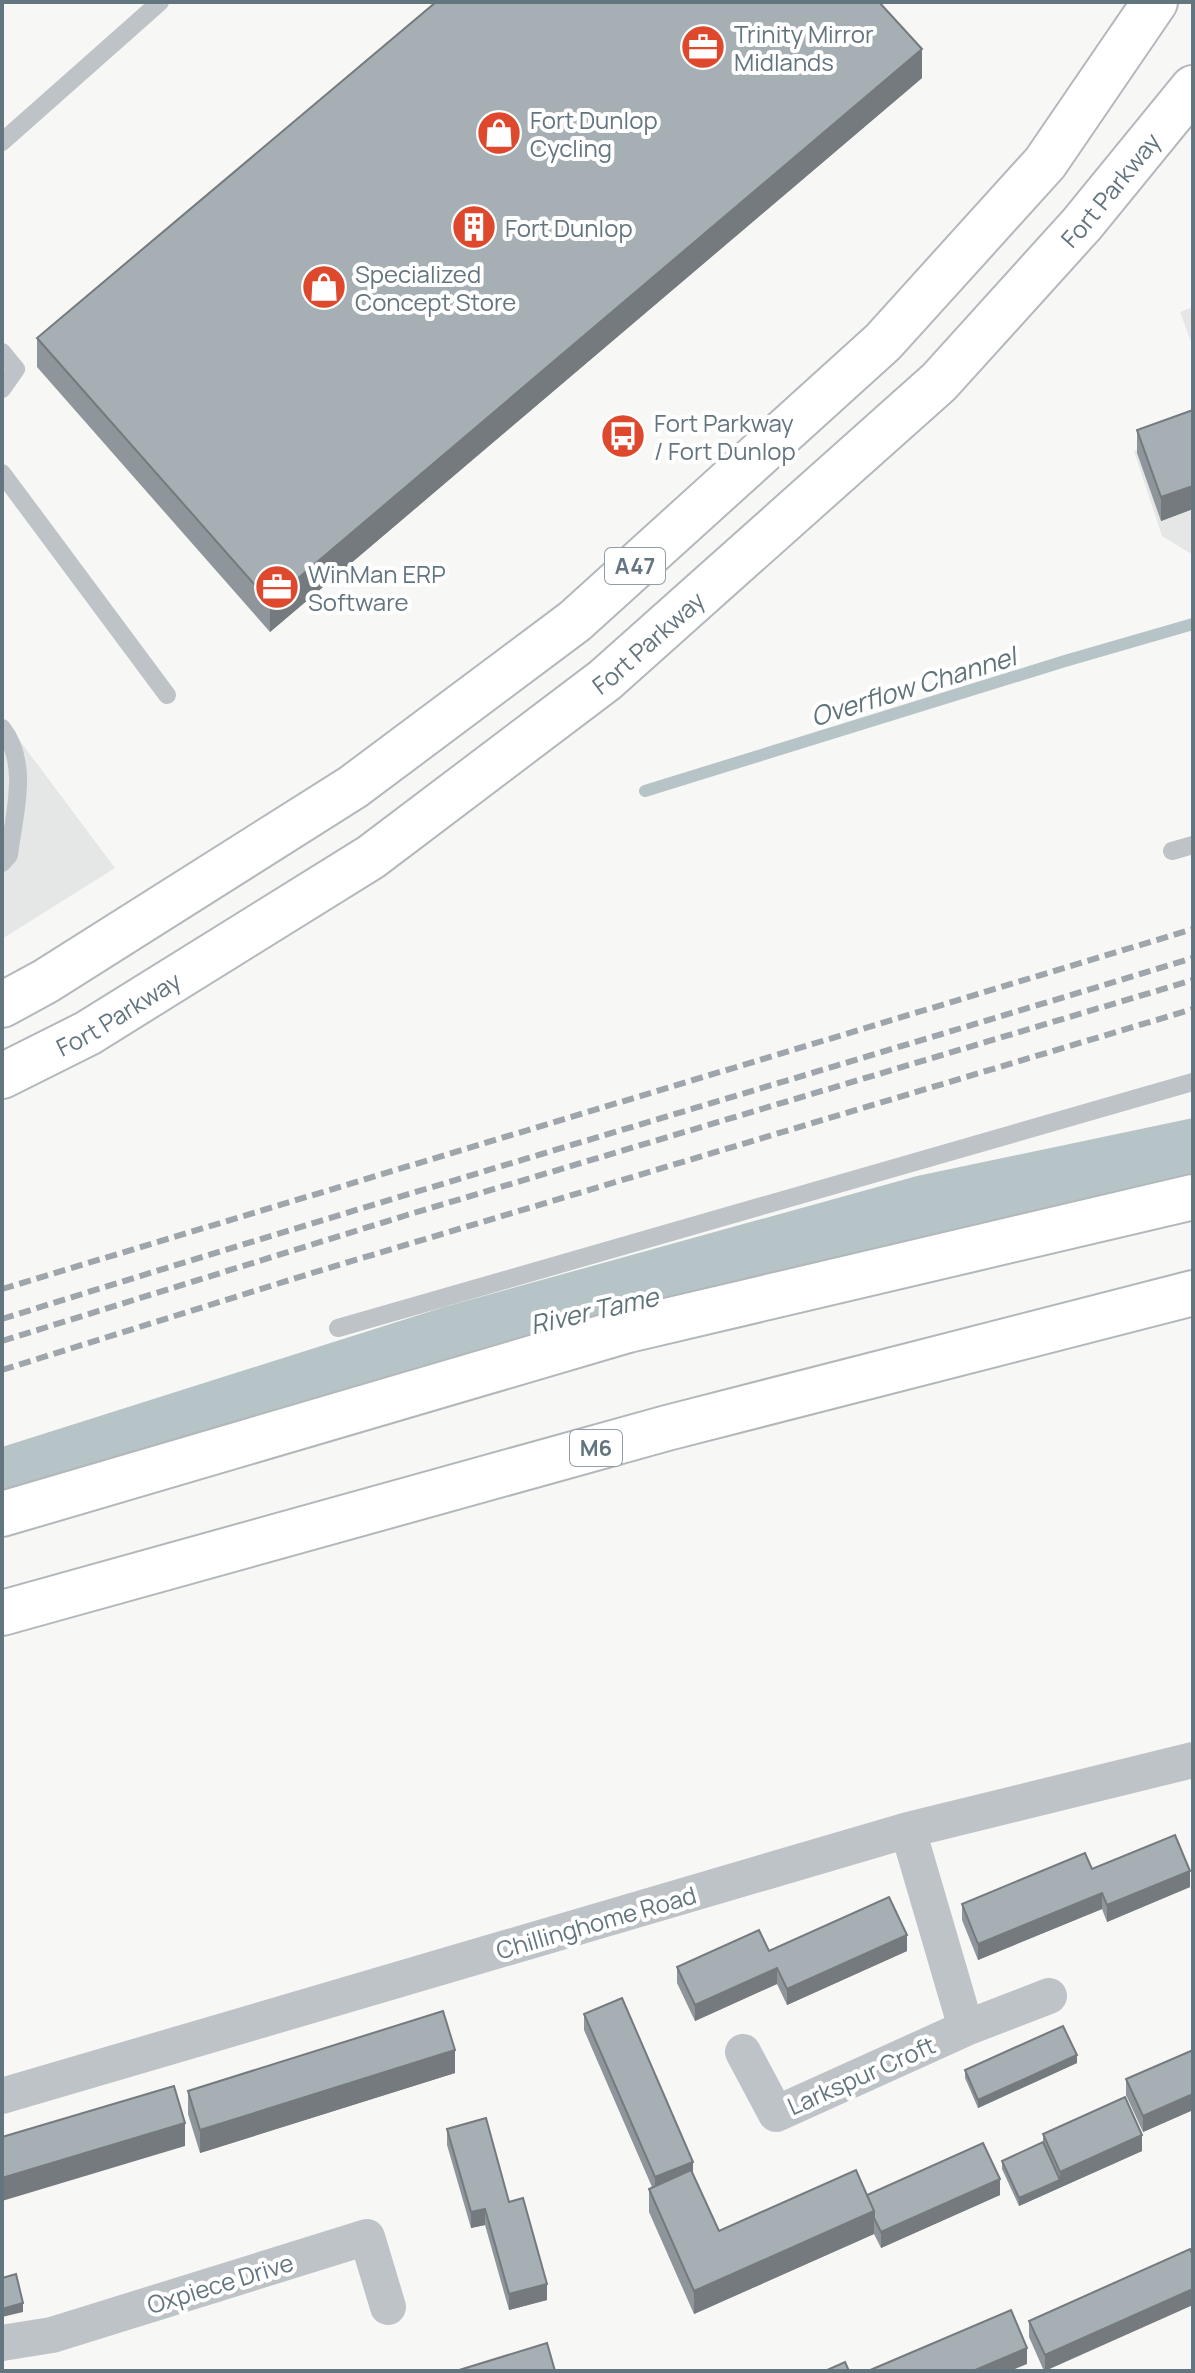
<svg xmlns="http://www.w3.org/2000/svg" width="1195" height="2373" font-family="Manrope,sans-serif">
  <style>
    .built { fill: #e5e7e6 }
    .water { fill: #b6c4c7 }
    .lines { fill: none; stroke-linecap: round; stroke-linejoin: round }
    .stream { stroke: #b6c4c7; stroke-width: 12 }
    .primary-casing { stroke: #b2b8bb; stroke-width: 48 }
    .motorway-casing { stroke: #b2b7ba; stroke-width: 48 }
    .service { stroke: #bec3c7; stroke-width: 18 }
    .minor { stroke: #bec3c7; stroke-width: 36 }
    .primary { stroke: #fff; stroke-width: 44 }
    .motorway { stroke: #fff; stroke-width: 44 }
    .rail { stroke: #9ea6ab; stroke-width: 6; stroke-dasharray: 12 6; stroke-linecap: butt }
    .wall { fill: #8e969b }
    .shaded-wall { fill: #747a7e }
    .building { fill: #a5afb4; stroke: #747a7e; stroke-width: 2 }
    .labels { text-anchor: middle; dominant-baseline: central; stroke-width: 8; stroke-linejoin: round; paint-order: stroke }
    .shield { fill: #fff; stroke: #929ea5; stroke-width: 2 }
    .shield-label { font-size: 22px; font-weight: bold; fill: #63757f }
    .poi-label { font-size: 24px; fill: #63757f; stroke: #fff; text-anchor: start }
    .street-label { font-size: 24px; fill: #63757f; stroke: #fff }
    .water-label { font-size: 26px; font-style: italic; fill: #5e7479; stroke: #fff }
  </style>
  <rect width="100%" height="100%" fill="#f7f7f5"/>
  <path class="built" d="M1193,307V347L1180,312Z
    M1193,431V555L1162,536L1134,451Z
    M2,717L115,868L2,939Z"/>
  <path class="water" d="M1193,1118V1215L2,1498V1447L444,1307L917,1176Z"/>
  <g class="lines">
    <path class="stream" d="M645,791L1065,661L1193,624"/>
    <g class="primary-casing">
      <g id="primary">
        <path d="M2,1005L46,981L353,787L575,621L883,342L1045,163L1155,2"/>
        <path id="s1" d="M2,1076L88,1033L371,857L605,680L939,382L1082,224L1193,88"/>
      </g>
    </g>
    <g class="motorway-casing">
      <path id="motorway" d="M2,1514L628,1330L1193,1197
        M2,1613L667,1428L1193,1293"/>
    </g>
    <path class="service" d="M2,142L160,2
      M2,352L16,369L2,389
      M2,473L167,695
      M2,728C30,764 14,813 9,855L2,863
      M1172,851L1193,845
      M338,1328L1193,1082"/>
    <path class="minor" d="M966,2028L1049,1996
      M743,2052L776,2114L966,2028L908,1830
      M2,2096L908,1830L1193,1760
      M2,2343L52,2335L367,2237L388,2307"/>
    <use href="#primary" class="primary"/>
    <use href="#motorway" class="motorway"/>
    <path class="rail" d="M2,1289L1193,929
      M2,1319C398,1195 796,1079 1193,958
      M2,1341L407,1215L1193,980
      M2,1370L312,1273L1193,1009"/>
  </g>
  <path class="wall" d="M922,78L270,632L37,367V338Z
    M1193,410V509L1161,521L1137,453V430Z
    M1092,1869L1190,1887L1107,1922L1102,1909L978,1960L962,1920V1904Z
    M769,1951H907L787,2005L777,1984L695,2021L677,1983V1967Z
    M584,2014L693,2173L719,2231L867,2195H1000L881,2248L874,2234L694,2314L649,2212V2189L652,2187L584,2030Z
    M1193,2050V2110L1143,2132L1126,2095V2079Z
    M1077,2063L978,2108L965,2078V2070Z
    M455,2073L200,2153L188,2114V2091Z
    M447,2129L509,2202L547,2300L509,2310L485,2225L471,2228L447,2145Z
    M1043,2134L1142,2151L1019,2206L1002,2169V2161L1043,2142Z
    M1190,2249L1046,2371H1044L1029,2337V2321Z"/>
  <path class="shaded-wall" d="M922,49V78L270,632V602Z
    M1193,486V509L1161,521V497Z
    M1190,1871V1887L1107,1922V1905Z
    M1102,1893V1909L978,1960V1944Z
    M907,1935V1951L787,2005V1989Z
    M777,1968V1984L695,2021V2005Z
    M455,2050V2073L200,2153V2130Z
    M1077,2055V2063L978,2108V2100Z
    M1193,2094V2110L1143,2132V2116Z
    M185,2123V2146L2,2201V2178Z
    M1142,2135V2151L1019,2206V2198L1060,2180V2172Z
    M693,2162V2178L655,2194V2177Z
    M1000,2179V2195L881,2248V2232Z
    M485,2209V2225L471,2228V2212Z
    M874,2211V2234L694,2314V2291Z
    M547,2284V2300L509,2310V2294Z
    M1193,2289V2305L1045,2371V2355Z
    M23,2303V2312L2,2317V2309Z
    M1027,2348V2364L1010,2371H973Z"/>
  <path class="building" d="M436,2H879L922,49L270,602L37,338Z
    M1193,410V486L1161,497L1137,430Z
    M1175,1835L1190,1871L1107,1905L1102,1893L978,1944L962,1904L1085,1853L1092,1869Z
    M889,1897L907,1935L787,1989L777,1968L695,2005L677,1967L759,1930L769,1951Z
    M622,1998L693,2162L655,2177L584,2014Z
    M443,2011L455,2050L200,2130L188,2091Z
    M1063,2026L1077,2055L978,2100L965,2070Z
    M1193,2050V2094L1143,2116L1126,2079Z
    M174,2086L185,2123L2,2178V2137Z
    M1125,2097L1142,2135L1060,2172L1043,2134Z
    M486,2118L509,2202L523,2198L547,2284L509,2294L485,2209L471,2212L447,2129Z
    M1043,2142L1060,2180L1019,2198L1002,2161Z
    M983,2143L1000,2179L881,2232L874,2218V2211L867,2195Z
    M691,2170L719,2231L856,2170L874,2211L694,2291L649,2189Z
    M1190,2249L1193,2256V2289L1045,2355L1029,2321Z
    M16,2274L23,2303L2,2309V2278Z
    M1011,2310L1027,2348L973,2371H868Z
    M547,2343L555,2371H456Z
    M845,2362L849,2371H825Z"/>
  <defs>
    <g id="office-disc" transform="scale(2.3)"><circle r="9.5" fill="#de492e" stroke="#fff"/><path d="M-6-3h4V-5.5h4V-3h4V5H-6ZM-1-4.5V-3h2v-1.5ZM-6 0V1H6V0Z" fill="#fff"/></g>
    <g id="shop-disc" transform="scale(2.3)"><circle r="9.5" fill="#de492e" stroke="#fff"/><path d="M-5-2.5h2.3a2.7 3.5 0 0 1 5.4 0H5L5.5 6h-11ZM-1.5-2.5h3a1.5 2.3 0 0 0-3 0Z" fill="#fff"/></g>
    <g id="building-disc" transform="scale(2.3)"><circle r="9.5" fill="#de492e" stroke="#fff"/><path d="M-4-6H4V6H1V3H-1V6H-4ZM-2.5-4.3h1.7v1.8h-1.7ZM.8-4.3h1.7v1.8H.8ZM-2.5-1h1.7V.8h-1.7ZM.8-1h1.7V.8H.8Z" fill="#fff"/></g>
    <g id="bus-disc" transform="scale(2.3)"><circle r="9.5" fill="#de492e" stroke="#fff"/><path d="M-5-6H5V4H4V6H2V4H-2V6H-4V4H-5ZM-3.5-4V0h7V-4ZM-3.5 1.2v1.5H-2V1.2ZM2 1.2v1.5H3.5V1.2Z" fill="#fff"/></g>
  </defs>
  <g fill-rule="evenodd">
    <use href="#office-disc" x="703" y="47"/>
    <use href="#shop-disc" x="499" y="133"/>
    <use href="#building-disc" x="474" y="227"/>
    <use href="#shop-disc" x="324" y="287"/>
    <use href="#bus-disc" x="623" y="436"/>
    <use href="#office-disc" x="277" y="587"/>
  </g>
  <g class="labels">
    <g class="shield">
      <rect x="605" y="548" width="60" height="36" rx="6"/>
      <rect x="570" y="1430" width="52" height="36" rx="6"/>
    </g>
    <g class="shield-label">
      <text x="635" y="566">A47</text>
      <text x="596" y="1448">M6</text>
    </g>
    <g class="poi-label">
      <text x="734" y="33">Trinity Mirror<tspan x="734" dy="28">Midlands</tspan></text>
      <text x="530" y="119">Fort Dunlop<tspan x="530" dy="28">Cycling</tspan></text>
      <text x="505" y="227">Fort Dunlop</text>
      <text x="355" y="273">Specialized<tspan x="355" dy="28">Concept Store</tspan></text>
      <text x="654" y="422">Fort Parkway<tspan x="654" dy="28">/ Fort Dunlop</tspan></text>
      <text x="308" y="573">WinMan ERP<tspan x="308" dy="28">Software</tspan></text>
    </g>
    <g class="street-label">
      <text stroke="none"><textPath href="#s1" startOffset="1428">Fort Parkway</textPath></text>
      <text stroke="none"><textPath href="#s1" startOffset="780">Fort Parkway</textPath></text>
      <text stroke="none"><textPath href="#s1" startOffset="132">Fort Parkway</textPath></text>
      <text transform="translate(596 1922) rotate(-16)">Chillinghome Road</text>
      <text transform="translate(861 2075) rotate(-24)">Larkspur Croft</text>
      <text transform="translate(220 2283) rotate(-17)">Oxpiece Drive</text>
    </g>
    <g class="water-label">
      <text transform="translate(913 686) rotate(-17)">Overflow Channel</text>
      <text transform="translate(594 1310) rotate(-13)">River Tame</text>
    </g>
  </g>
  <rect width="1195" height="2373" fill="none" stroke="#63757f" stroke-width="8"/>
</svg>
